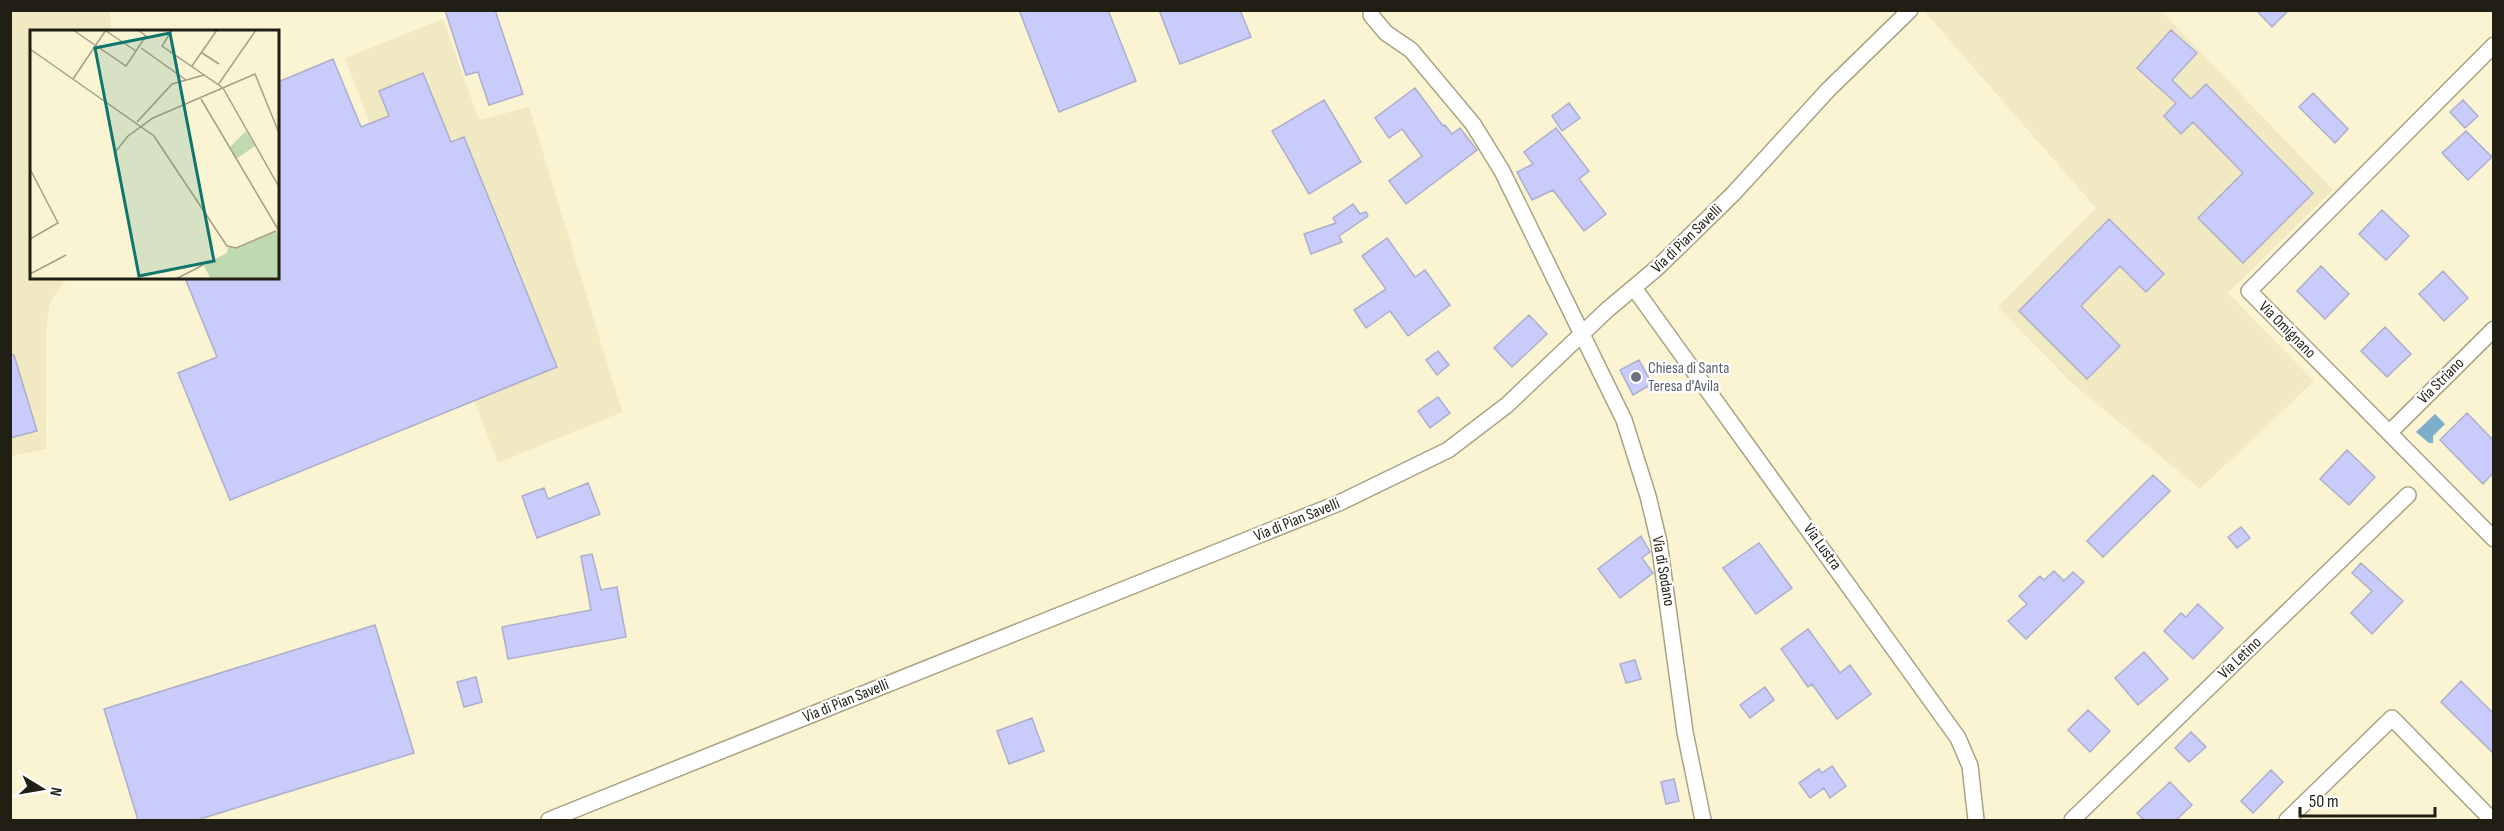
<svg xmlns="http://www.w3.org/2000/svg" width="2504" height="831" font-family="'Sofia Sans Condensed',sans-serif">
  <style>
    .built { fill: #f1e9c1 }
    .water { fill: #7caec9 }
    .building { fill: #c9cbfb; stroke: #acaecc; stroke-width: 1.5 }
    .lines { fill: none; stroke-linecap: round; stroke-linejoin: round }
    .street-casing { stroke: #a9a384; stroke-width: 18 }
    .street { stroke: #fff; stroke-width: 15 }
    .worship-dot { fill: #6b7280; stroke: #fff; stroke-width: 2 }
    .labels { text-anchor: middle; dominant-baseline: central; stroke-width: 4.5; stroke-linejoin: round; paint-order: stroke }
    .street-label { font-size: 16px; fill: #211f13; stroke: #fff }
    .worship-label { font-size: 16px; fill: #5b616d; stroke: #fff; text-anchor: start }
    .inset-road { fill: none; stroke: #a49f86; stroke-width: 1.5 }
    .view { fill: #0f766e; fill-opacity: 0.15; stroke: #0f766e; stroke-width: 3 }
    .inset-edge { fill: none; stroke: #211f13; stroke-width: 3 }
  </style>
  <rect width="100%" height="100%" fill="#fbf4d3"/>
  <path class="built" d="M10,11H110L111,31L32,32V278H66L50,302L46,331V449L11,456Z
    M1924,11H2161L2333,190L2228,293L2314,381L2200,489L2073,384L1998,307L2096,208Z
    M443,19L479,120L529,107L622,412L498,463L345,58Z"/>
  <path class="water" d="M2435,414L2445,424L2433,436V443H2429L2416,432Z"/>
  <path class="building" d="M445,10H495L523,94L489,105L478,72L466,75Z
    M1019,10H1108L1136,81L1059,112Z
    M1159,10H1240L1251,37L1180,64Z
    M2256,10H2289L2272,27Z
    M2171,30L2197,53L2172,80L2191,99L2206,84L2313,193L2243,263L2198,218L2243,173L2193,122L2181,134L2164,116L2176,103L2137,68Z
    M333,59L361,127L389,116L379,91L423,73L451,142L464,137L557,367L230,500L178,373L217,357L185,278H278V82Z
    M1415,88L1443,126L1445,125L1452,134L1460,128L1477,150L1406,204L1389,181L1422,156L1402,129L1389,138L1375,118Z
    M2313,93L2348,129L2335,143L2299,107Z
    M1324,100L1361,162L1309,194L1272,131Z
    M2463,100L2478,116L2465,128L2450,112Z
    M1569,103L1580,118L1562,131L1552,116Z
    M1556,128L1589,171L1579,179L1606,214L1584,231L1553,190L1532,200L1517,172L1533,164L1524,152Z
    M2466,131L2492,157L2468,180L2442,153Z
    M1353,204L1360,214L1366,212L1368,216L1339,236L1342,242L1311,254L1304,234L1336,223L1333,218Z
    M2382,210L2409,236L2386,260L2359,234Z
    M2109,219L2164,274L2146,292L2120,266L2081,306L2120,346L2087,379L2019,311Z
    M1387,238L1415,277L1425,270L1450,305L1408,336L1390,311L1366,328L1354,310L1386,289L1362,256Z
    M2321,266L2349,294L2325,319L2297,291Z
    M2443,271L2468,298L2444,321L2419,294Z
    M1529,315L1547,334L1512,367L1494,348Z
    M2385,327L2411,354L2387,377L2361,351Z
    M1438,351L1449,365L1437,375L1426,360Z
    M10,355H14L37,431L10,438Z
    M1639,360L1652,384L1633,395L1620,370Z
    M1438,397L1450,413L1430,428L1418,411Z
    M2467,413L2493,440V473L2483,484L2440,440Z
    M2347,450L2375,477L2349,505L2320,479Z
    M2153,475L2170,491L2103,557L2087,541Z
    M588,483L600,514L537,538L522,496L544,488L548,499Z
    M2241,527L2250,538L2237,548L2228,537Z
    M1641,536L1650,552L1642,558L1653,573L1620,598L1598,569Z
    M1759,543L1792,588L1756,614L1723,568Z
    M592,554L601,590L617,587L626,637L508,659L502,627L591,610L581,556Z
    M2361,563L2403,601L2372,634L2351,613L2372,591L2352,573Z
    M2054,571L2064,581L2073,572L2084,582L2026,639L2008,621L2027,604L2019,596L2040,576L2044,580Z
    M2198,604L2223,628L2193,659L2164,631L2181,613L2186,617Z
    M375,625L414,753L197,820H138L104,709Z
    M1808,629L1840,673L1850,665L1871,694L1837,719L1812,684L1808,687L1781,649Z
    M2144,652L2168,679L2138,705L2115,678Z
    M1635,660L1641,679L1626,683L1620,664Z
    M476,677L482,702L464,707L457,682Z
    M2461,681L2493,713V753L2441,702Z
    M1765,687L1774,700L1750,718L1740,705Z
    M2088,710L2110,731L2090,752L2068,730Z
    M1032,718L1044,751L1009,764L997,731Z
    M2191,732L2206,747L2189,762L2175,748Z
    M1832,766L1846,786L1830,798L1824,788L1810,798L1799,783L1819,769L1822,773Z
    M2271,770L2283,782L2253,813L2241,801Z
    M1674,779L1679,801L1666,804L1661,782Z
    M2170,782L2192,805L2176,820H2144L2137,813Z"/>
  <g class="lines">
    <g class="street-casing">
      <path id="street" d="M1371,15L1386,33L1411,50L1473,124L1502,171L1624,420L1648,496L1659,542L1685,732L1703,820
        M2494,45L2249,291L2494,539
        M1634,288L1958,738L1970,766L1976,820
        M2389,433L2494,329
        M549,820L1339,503L1448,450L1507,405L1607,310L1657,268L1733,194L1828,90L1910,10
        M2072,820L2408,495
        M2287,820L2392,718L2492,820"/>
    </g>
    <use href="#street" class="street"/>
  </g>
  <circle class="worship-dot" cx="1636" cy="377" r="6"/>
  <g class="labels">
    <g class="street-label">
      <text transform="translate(1687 239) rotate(-44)">Via di Pian Savelli</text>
      <text transform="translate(2287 330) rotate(45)">Via Omignano</text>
      <text transform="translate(2441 381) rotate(-45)">Via Striano</text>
      <text transform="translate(1297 520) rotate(-22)">Via di Pian Savelli</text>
      <text transform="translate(1822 547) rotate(54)">Via Lustra</text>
      <text transform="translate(1663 571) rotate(80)">Via di Sodano</text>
      <text transform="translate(2240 658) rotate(-44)">Via Letino</text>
      <text transform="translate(846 701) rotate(-22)">Via di Pian Savelli</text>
    </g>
    <g class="worship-label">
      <text x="1648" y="368">Chiesa di Santa<tspan x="1648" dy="18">Teresa d'Avila</tspan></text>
    </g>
  </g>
  <g transform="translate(30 30)">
    <rect width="249" height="249" fill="#fbf4d3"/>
    <path d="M216,101L225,116L206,129L200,117ZM249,201V249H181L173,235L197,223L198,217L205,218Z" fill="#c0d9b1"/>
    <path class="inset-road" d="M43,0L96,36L116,6L108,0M142,0L132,16L193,58L249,157M76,1L106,21M111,18L156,50M0,19L124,106L197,216L206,218L246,201M172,23L189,34M162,36L187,0M43,49L76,0M188,55L226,0M171,69L249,201M107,92L142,54L174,45M86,121L98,106L123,88L225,44L249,103M0,139L28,193L0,209M0,244L36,225M146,249L173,235"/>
    <path class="view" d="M140,3L184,231L109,246L65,18Z"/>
    <rect width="249" height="249" class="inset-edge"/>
  </g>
  <rect width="2504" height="831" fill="none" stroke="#211f13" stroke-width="24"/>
  <g transform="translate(42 789) rotate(101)" stroke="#ffffff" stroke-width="4.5" paint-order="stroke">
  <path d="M0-4.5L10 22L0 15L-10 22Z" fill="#211f13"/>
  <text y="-9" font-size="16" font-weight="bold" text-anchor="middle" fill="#211f13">N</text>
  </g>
  <path d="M2300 807v9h135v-9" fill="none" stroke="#211f13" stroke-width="3"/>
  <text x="2309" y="807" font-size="18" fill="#211f13" stroke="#ffffff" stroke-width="4.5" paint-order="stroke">50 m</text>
</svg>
